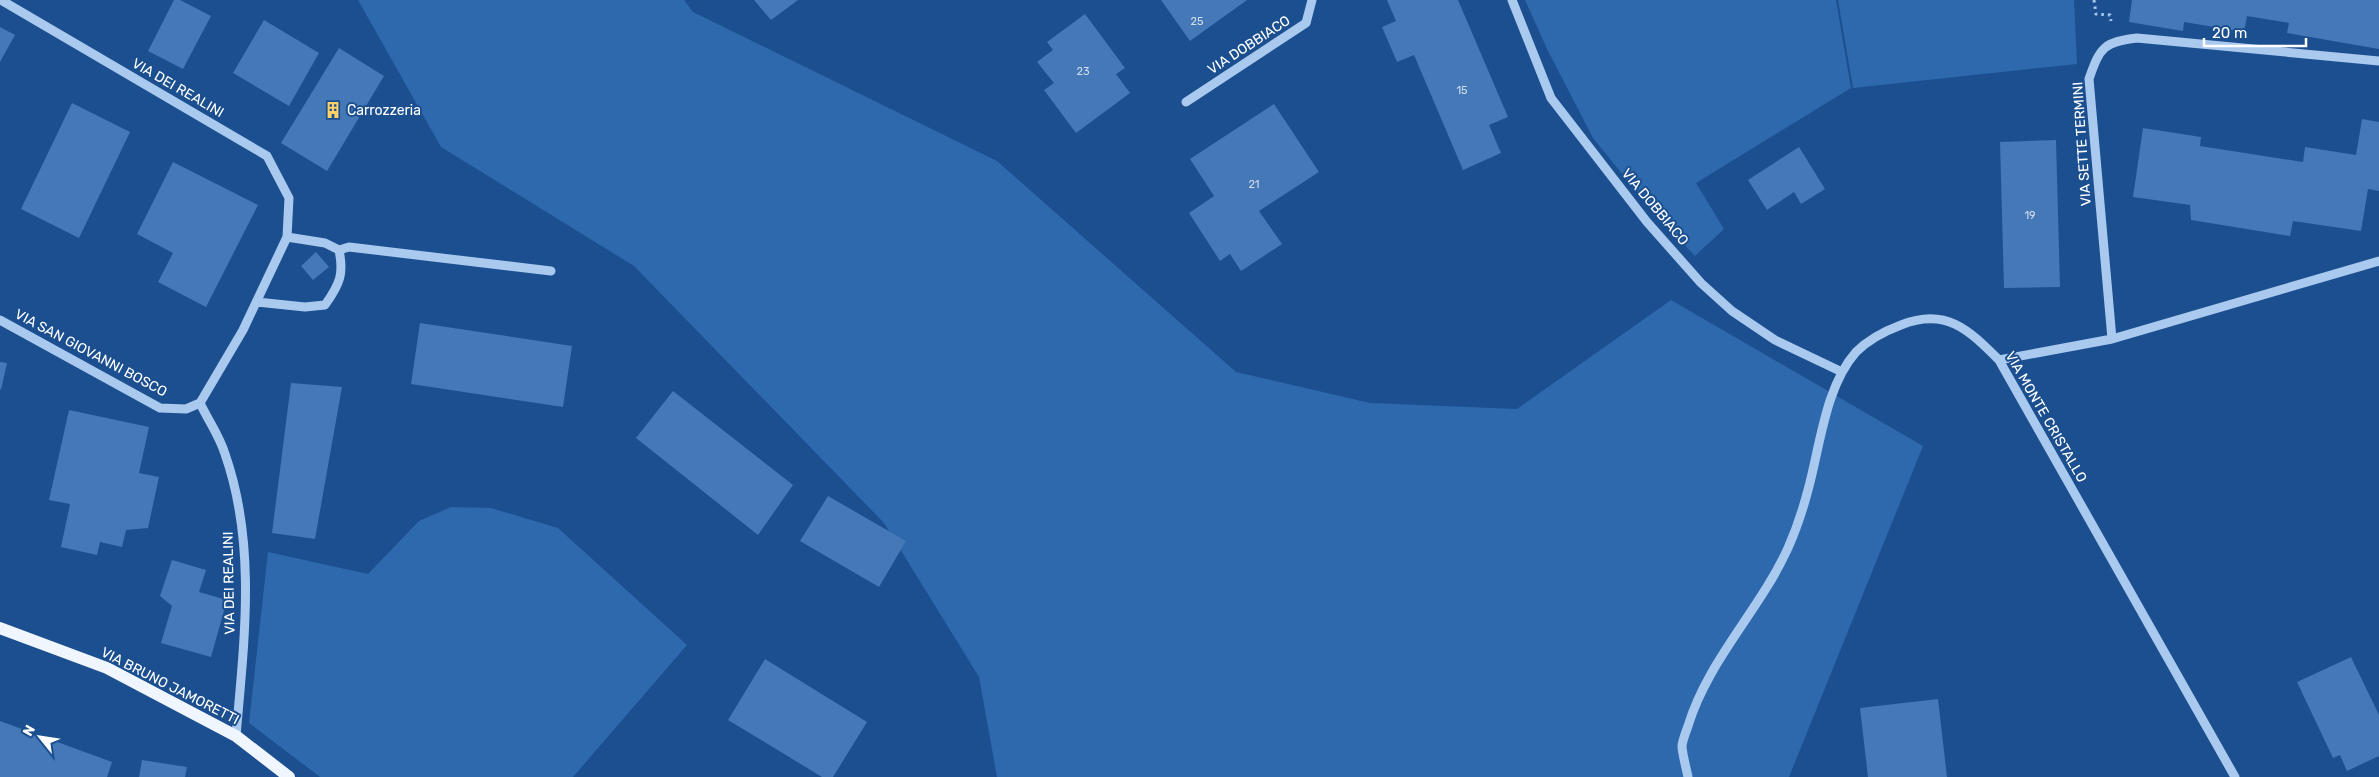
<svg xmlns="http://www.w3.org/2000/svg" width="2379" height="777" font-family="Rubik,sans-serif">
  <style>
    .green { fill: #2e69ad }
    .building { fill: #4478b7 }
    .lines { fill: none; stroke-linecap: round; stroke-linejoin: round }
    .path { stroke: #a9c9ee; stroke-width: 3; stroke-dasharray: 2.5 4; stroke-linecap: butt }
    .minor { stroke: #a9c9ee; stroke-width: 9 }
    .major { stroke: #f0f6ff; stroke-width: 12 }
    .labels { text-anchor: middle; dominant-baseline: central; stroke-width: 4; stroke-linejoin: round; paint-order: stroke }
    .number-label { font-size: 11px; fill: #d0dded }
    .street-label { font-size: 14px; fill: #fff; stroke: #1b4f8f }
    .poi-label { font-size: 14px; fill: #fff; stroke: #1b4f8f; text-anchor: start }
  </style>
  <rect width="100%" height="100%" fill="#1b4f8f"/>
  <path class="green" d="M358,0H684L693,12L997,161L1236,372L1370,403L1517,409L1671,300L1923,446L1789,777H997L979,677L884,523L634,266L441,147Z
    M1525,0H1836L1851,88L1696,183L1724,229L1695,256L1649,207L1593,138L1548,51Z
    M1838,0H2074L2077,64L1853,88Z
    M451,507L491,508L558,528L687,645L573,777H320L249,723L268,552L368,574L419,521Z"/>
  <path class="building" d="M174,0H180L211,16L183,69L148,51Z
    M754,0H798L771,20Z
    M1161,0H1247L1190,41Z
    M1387,0H1458L1508,117L1489,125L1501,153L1463,170L1414,55L1397,62L1382,27L1396,21Z
    M2132,0H2379V49L2287,33L2289,23L2247,16L2244,32L2184,22L2183,31L2129,22Z
    M1085,14L1125,68L1116,74L1130,93L1076,133L1044,90L1054,83L1037,62L1053,50L1047,42Z
    M264,20L319,53L289,106L233,73Z
    M0,27L15,35L0,62Z
    M339,48L384,76L327,171L281,143Z
    M72,103L130,132L79,238L21,209Z
    M1274,104L1319,172L1259,211L1282,244L1241,271L1230,254L1220,261L1189,213L1214,196L1190,159Z
    M2362,119L2379,122V191L2368,189L2361,231L2293,221L2290,236L2191,220L2190,205L2133,197L2143,128L2201,137L2200,146L2303,162L2305,147L2356,155Z
    M2056,140L2060,287L2004,288L2000,142Z
    M1799,147L1825,189L1801,204L1794,192L1767,210L1748,180Z
    M173,162L258,205L206,307L158,282L173,253L137,234Z
    M316,252L329,267L313,280L301,266Z
    M420,323L572,346L563,407L411,384Z
    M0,362L7,363L1,390L0,389Z
    M291,383L342,387L315,539L272,533Z
    M673,391L793,485L758,535L636,438Z
    M69,410L149,427L139,473L159,477L148,528L126,530L122,547L100,542L97,555L61,547L70,504L49,500Z
    M828,496L906,541L879,587L800,541Z
    M172,560L206,570L199,592L227,600L211,657L161,643L172,606L160,596Z
    M2351,657L2379,715V756L2347,771L2340,755L2333,758L2297,682Z
    M765,659L867,722L833,777H822L728,720Z
    M1938,699L1947,777H1868L1860,708Z
    M0,721L112,762L107,777H0Z
    M142,760L187,767L185,777H139Z"/>
  <g class="lines">
    <path class="path" d="M2094,0L2096,14L2110,15L2111,21"/>
    <path class="minor" d="M1,0L267,156L289,198L287,237L243,330L200,403
      M1512,0L1551,98L1647,222L1701,283L1732,311L1775,340L1842,372
      M1186,102L1306,23L1312,0
      M339,250L349,247L551,271
      M257,302L305,307L325,305C340,284 344,274 339,250L325,243L287,237
      M0,320L160,408L186,409L200,403
      M2112,339L2089,79C2100,47 2104,42 2137,38L2379,61
      M1999,360L2112,339L2379,261
      M200,403C208,420 220,437 225,454C257,545 244,642 236,736
      M1688,777C1686,767 1683,757 1682,747C1682,741 1686,732 1688,726C1708,660 1760,610 1788,548C1796,530 1803,509 1808,490C1820,447 1825,387 1856,352C1869,339 1885,331 1901,325C1946,307 1969,330 1999,360L2235,777"/>
    <path class="major" d="M0,628L107,668L236,736L289,777"/>
  </g>
  <defs>
    <g id="building-bare" transform="scale(1.35)"><path d="M-4-6H4V6H1V3H-1V6H-4ZM-2.5-4.3h1.7v1.8h-1.7ZM.8-4.3h1.7v1.8H.8ZM-2.5-1h1.7V.8h-1.7ZM.8-1h1.7V.8H.8Z" fill="#ffd166" stroke="#1b4f8f" stroke-width="2.5" paint-order="stroke"/></g>
  </defs>
  <g fill-rule="evenodd">
    <use href="#building-bare" x="333" y="110"/>
  </g>
  <g class="labels">
    <g class="number-label">
      <text x="1197" y="21">25</text>
      <text x="1083" y="71">23</text>
      <text x="1462" y="90">15</text>
      <text x="1254" y="184">21</text>
      <text x="2030" y="215">19</text>
    </g>
    <g class="street-label">
      <text transform="translate(1249 45) rotate(-33)">VIA DOBBIACO</text>
      <text transform="translate(178 88) rotate(30)">VIA DEI REALINI</text>
      <text transform="translate(2082 144) rotate(-94)">VIA SETTE TERMINI</text>
      <text transform="translate(1655 207) rotate(50)">VIA DOBBIACO</text>
      <text transform="translate(91 353) rotate(28)">VIA SAN GIOVANNI BOSCO</text>
      <text transform="translate(2046 417) rotate(60)">VIA MONTE CRISTALLO</text>
      <text transform="translate(229 583) rotate(-91)">VIA DEI REALINI</text>
      <text transform="translate(170 686) rotate(27)">VIA BRUNO JAMORETTI</text>
    </g>
    <g class="poi-label">
      <text x="347" y="110">Carrozzeria</text>
    </g>
  </g>
  <g transform="translate(40 737) rotate(300)" stroke="#1b4f8f" stroke-width="4" paint-order="stroke">
  <path d="M0-4L9 19L0 12L-9 19Z" fill="#ffffff"/>
  <text y="-8" font-size="14" font-weight="bold" text-anchor="middle" fill="#ffffff">N</text>
  </g>
  <path d="M2204 38v8h102v-8" fill="none" stroke="#ffffff" stroke-width="2.5"/>
  <text x="2212" y="38" font-size="15" fill="#ffffff" stroke="#1b4f8f" stroke-width="4" paint-order="stroke">20 m</text>
</svg>
